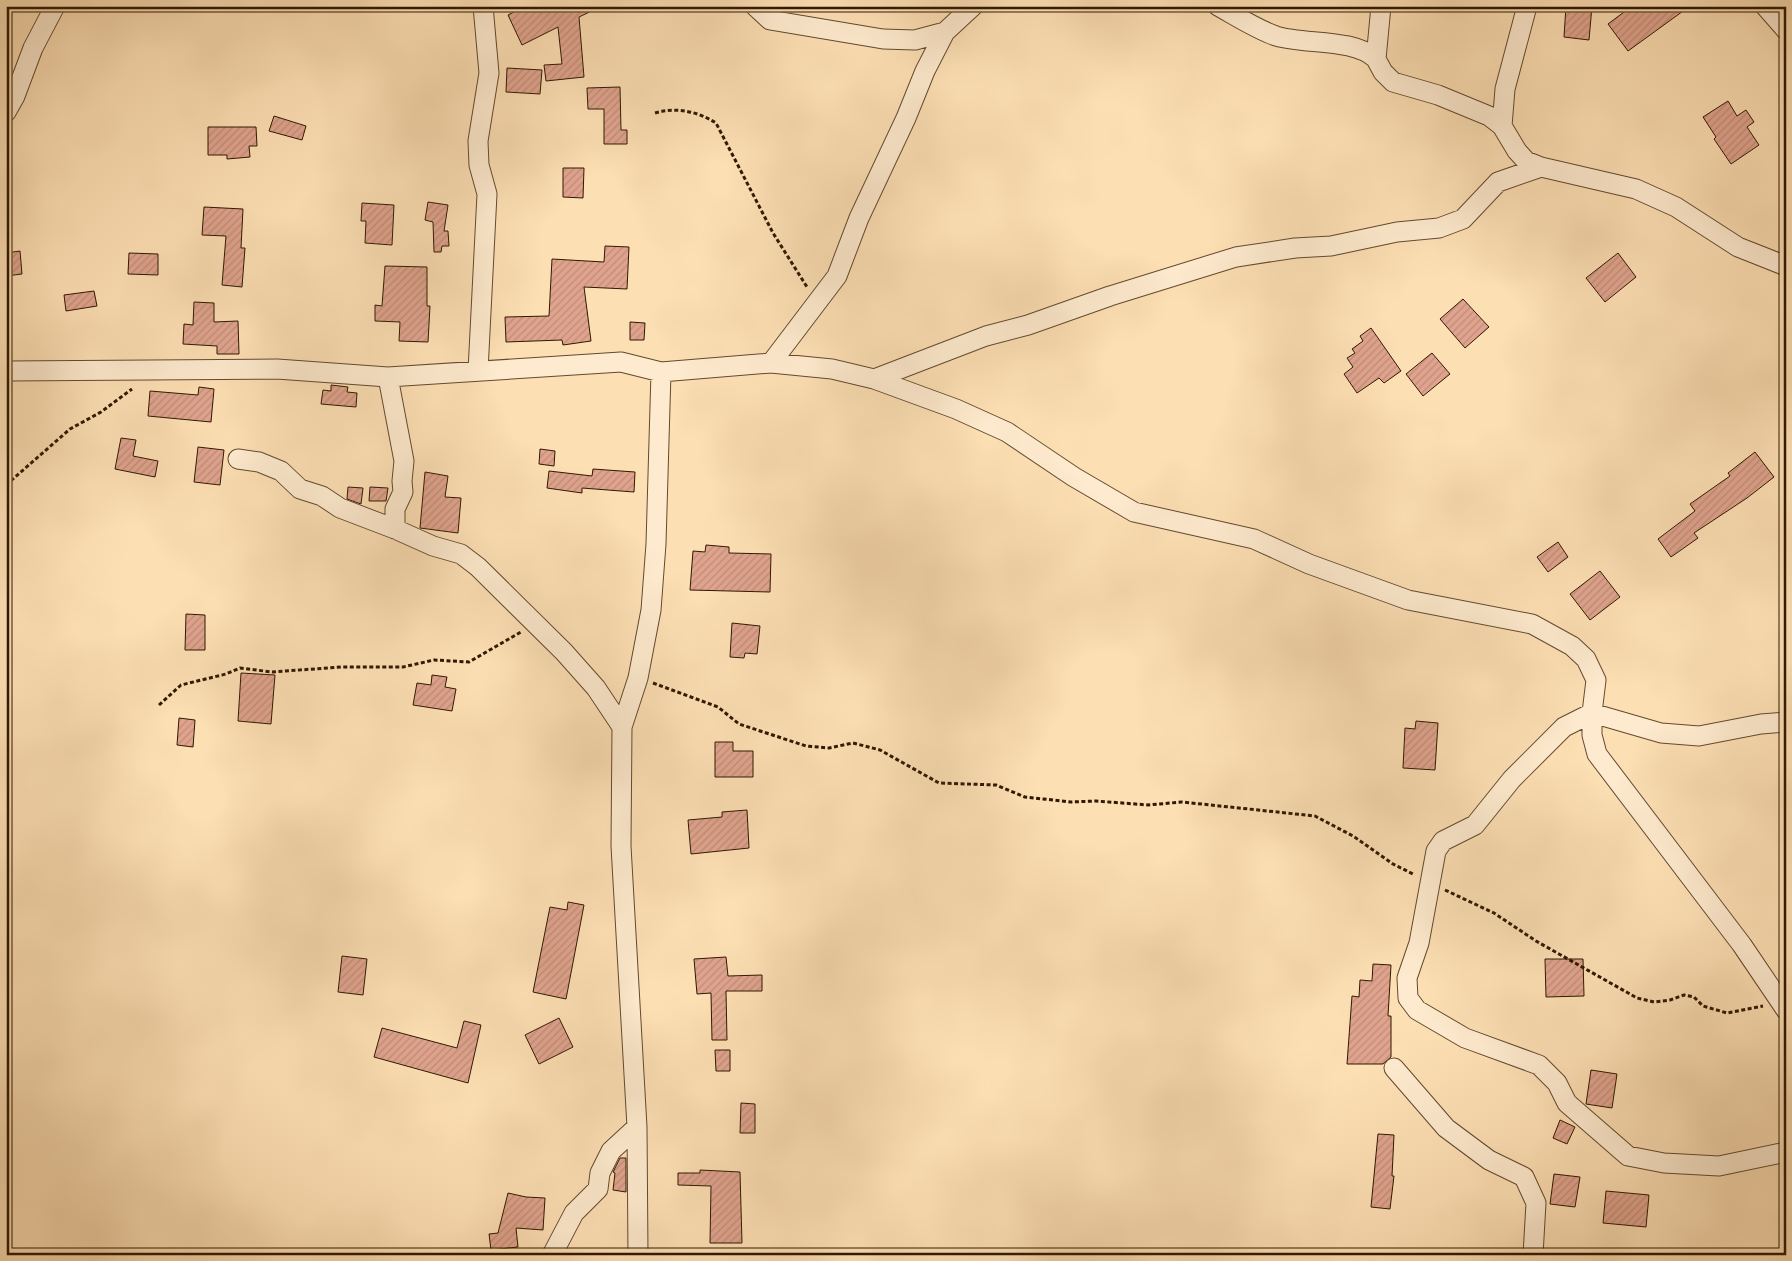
<svg xmlns="http://www.w3.org/2000/svg" width="1792" height="1261" font-family="'IM FELL French Canon',serif">
  <style>
    .building { fill: url(#building-hatch); stroke: #301801 }
    .lines { fill: none; stroke-linecap: round; stroke-linejoin: round }
    .minor-casing { stroke: #634a2e; stroke-width: 21 }
    .path { stroke: #301801; stroke-width: 3; stroke-dasharray: 4 2.5; stroke-linecap: butt }
    .minor { stroke: #feeace; stroke-width: 19 }
  </style>
  <defs>
    <pattern id="building-hatch" width="6" height="6" patternUnits="userSpaceOnUse" patternTransform="scale(1.25)"><rect width="6" height="6" fill="#e0a48e"/><path d="M-1 1l2-2M0 6l6-6M5 7l2-2" fill="none" stroke="#c08c79"/></pattern>
  </defs>
  <rect width="100%" height="100%" fill="#fddfb4"/>
  <filter id="stains"><feTurbulence type="fractalNoise" baseFrequency=".004" numOctaves="4"/><feColorMatrix values="0 0 0 0 .2 0 0 0 0 .09 0 0 0 0 .02 0 0 0 .5 -.17"/></filter>
  <radialGradient id="worn" r=".72"><stop offset=".6" stop-color="#630" stop-opacity="0"/><stop offset="1" stop-color="#630" stop-opacity=".3"/></radialGradient>
  <path class="building" d="M525,6H602L579,17L584,77L546,81L544,65L562,64L558,27L522,45L508,15Z
    M1566,6H1592L1589,40L1564,37Z
    M1632,6H1690L1628,51L1608,24Z
    M507,68L542,70L540,94L506,92Z
    M620,87L621,130H627V144H604V109H588L587,88Z
    M1728,101L1737,116L1746,110L1754,122L1747,127L1759,145L1731,164L1714,139L1716,137L1703,117Z
    M274,116L306,126L302,140L269,131Z
    M208,127H256L257,146H249L250,157L227,159V155H208Z
    M563,168H584L583,198L563,197Z
    M428,202L448,205L444,231H448L449,246H442L441,252H434L433,222L425,220Z
    M362,203L394,205L392,245L365,243L366,221H361Z
    M204,207L243,209L241,248H245L242,287L222,285L226,236L202,235Z
    M605,246L629,247L627,289L584,287L591,341L563,345L562,340L506,342L505,317L549,316L552,259L604,262Z
    M20,251L22,274L6,276V253Z
    M129,253L158,254V275L128,274Z
    M1618,253L1636,277L1605,302L1586,278Z
    M385,266L427,267V306H430L428,342L399,341L400,322L375,321V305L382,306Z
    M94,291L97,306L66,311L64,295Z
    M1463,299L1489,327L1465,348L1440,319Z
    M194,302L214,303V322L238,321L239,354H217V346L183,344L184,324L193,325Z
    M630,322L645,323L644,340H630Z
    M1371,328L1401,371L1384,383L1379,378L1357,393L1344,374L1353,367L1347,358L1355,353L1352,349L1363,341L1360,336Z
    M1432,353L1450,374L1423,396L1406,374Z
    M331,385L348,387L347,392L357,393L356,407L321,404L323,390L331,391Z
    M199,387L214,389L211,422L148,416L150,391L198,395Z
    M121,438L136,440L133,456L158,461L155,477L115,469Z
    M198,447L224,450L220,485L194,482Z
    M540,449L555,451L554,466L539,464Z
    M1755,452L1774,477L1747,498L1694,533L1698,538L1671,557L1658,539L1695,511L1690,504L1730,476L1728,473Z
    M593,469L635,472L634,492L582,488V493L547,488L549,471L592,476Z
    M425,472L448,476L445,497L461,498L458,533L420,528Z
    M348,487L363,488L361,504L347,499Z
    M370,487L388,488L386,501H369Z
    M1558,542L1568,557L1548,572L1537,557Z
    M706,545L729,547V553L771,554L770,592L690,590L693,551L705,552Z
    M1600,571L1620,597L1590,620L1570,594Z
    M186,614L205,615V650H185Z
    M732,623L760,626L757,654L745,653L744,658L730,657Z
    M241,673L275,675L271,724L238,721Z
    M432,675L447,677L445,687L456,689L452,711L413,705L417,683L431,685Z
    M179,718L195,720L193,747L177,745Z
    M1416,721L1438,723L1435,770L1403,768L1405,728L1415,729Z
    M715,742H733V751H753V777H715Z
    M747,810L749,848L691,854L688,820L722,817V812Z
    M568,902L584,905L566,999L533,992L550,907L567,910Z
    M342,956L367,959L363,995L338,992Z
    M726,957L728,976L762,975V991H726L727,1040H712L711,993L697,994L694,959Z
    M1545,959H1583L1584,996L1546,997Z
    M1373,964L1391,965L1388,1016H1391V1057L1383,1064H1347L1352,996L1359,997L1360,980L1372,981Z
    M559,1018L573,1047L539,1064L525,1035Z
    M464,1021L481,1025L468,1083L374,1057L382,1028L457,1048Z
    M715,1050H730V1071H716Z
    M1591,1070L1617,1074L1612,1108L1586,1104Z
    M741,1103L755,1104V1133H740Z
    M1560,1120L1575,1127L1567,1144L1553,1138Z
    M1378,1134L1394,1135L1392,1176H1394L1390,1209L1371,1207Z
    M620,1158H626V1192L613,1190L615,1173L613,1172Z
    M700,1170L740,1172L742,1243H710L711,1186L678,1185V1173H700Z
    M1554,1174L1580,1177L1575,1207L1550,1204Z
    M1606,1191L1649,1195L1646,1227L1603,1223Z
    M508,1193L526,1197L545,1198L543,1230L516,1228L518,1247L491,1250L489,1234L498,1233Z"/>
  <g class="lines">
    <g class="minor-casing">
      <path id="minor" d="M755,6L770,20L883,39L915,40L945,32
        M1218,6C1236,16 1256,29 1276,36C1305,45 1354,38 1376,59
        M1381,6L1376,59L1383,72L1393,82L1438,95L1489,116L1502,126L1517,151L1526,161L1541,167L1636,189L1676,207L1738,247L1786,266
        M1765,6L1786,30
        M6,112L15,96L33,48L55,6
        M1502,126L1505,89L1527,6
        M771,363L837,276L859,218L906,118L925,71L945,32L973,6
        M6,371L277,369L388,377L621,362L661,372L771,363L832,369L874,379L956,409L1007,432L1074,477L1134,512L1254,539L1309,564L1408,600L1532,624L1572,646L1586,659L1596,680L1592,713V735L1597,754L1742,945L1786,1010
        M478,371L487,194L479,165L478,141L489,73L483,6
        M388,377L404,461L402,481L403,492L395,509V529
        M874,379L986,336L1028,325L1110,296L1236,257L1295,248L1331,246L1397,232L1439,228L1463,219L1498,182L1541,167
        M238,459L259,462L281,471L300,489L322,496L340,508L395,529L433,546L461,554L478,567L564,652L596,688L622,727
        M1786,722L1761,724L1699,736L1661,733L1592,713L1564,727L1512,779L1475,825L1443,841L1436,851L1419,943L1407,978L1408,998L1417,1010L1465,1038L1539,1065L1557,1083L1567,1103L1628,1156L1664,1163L1719,1166L1786,1152
        M1394,1068L1446,1128L1489,1160L1524,1177L1536,1203L1533,1255
        M552,1255L574,1213L598,1189L600,1173L611,1151L637,1127
        M638,1255L637,1127L621,846L622,727L638,678L651,610L656,544L661,372"/>
    </g>
    <path class="path" d="M655,113C676,107 697,111 716,123L773,233L807,287
      M6,485L70,429L101,412L132,389
      M653,683L718,707L739,724L806,746L829,748L853,743L880,750L939,783L996,785L1025,797L1071,802L1096,801L1148,805L1182,802L1315,816L1353,836L1393,864L1415,875
      M159,705L181,685L226,674L240,668L272,672L341,667H403L434,660L469,662L521,632
      M1445,890L1494,913L1536,941L1637,998L1654,1002L1670,1000L1684,995L1694,997L1703,1006L1727,1013L1763,1006"/>
    <use href="#minor" class="minor"/>
  </g>
  <rect width="1792" height="1261" fill="none" stroke="#fddfb4" stroke-width="25"/>
  <rect x="8" y="8" width="1777" height="1246" fill="none" stroke="#301801" stroke-width="2.5"/>
  <rect x="12" y="12" width="1767" height="1236" fill="none" stroke="#301801"/>
  <rect width="100%" height="100%" filter="url(#stains)"/>
  <rect width="100%" height="100%" fill="url(#worn)"/>
</svg>
